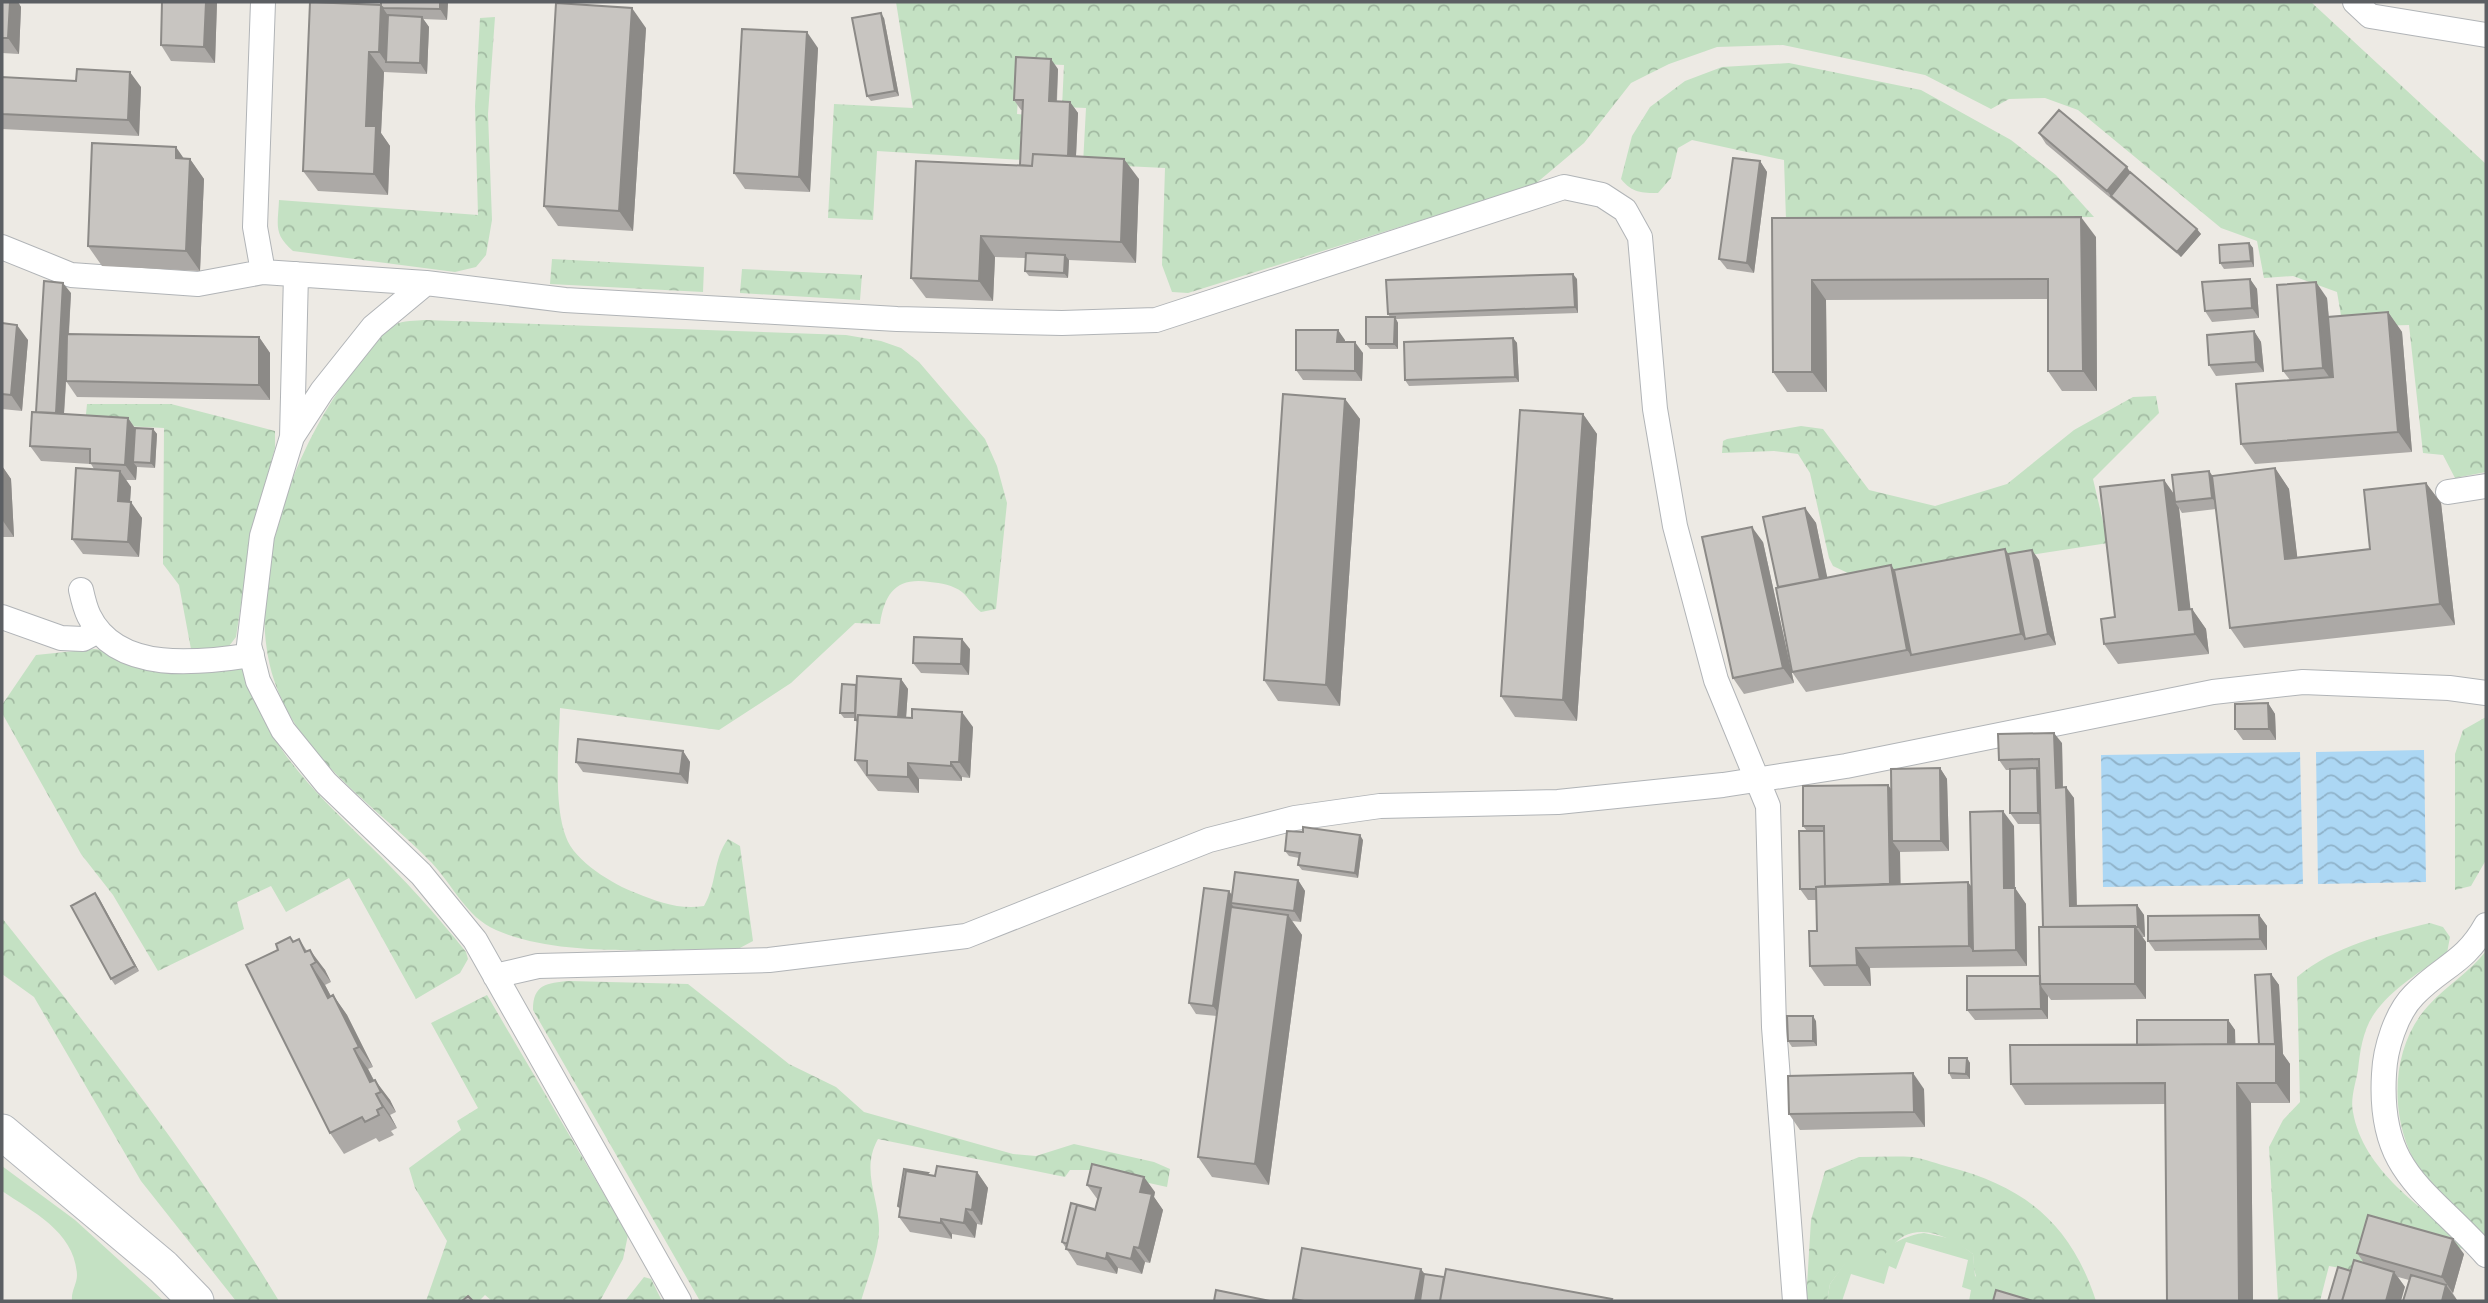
<svg xmlns="http://www.w3.org/2000/svg" width="2488" height="1303" font-family="Poppins,sans-serif">
  <style>
    .grass { fill: #c4e1c3 }
    .forest { fill: url(#forest-crowns) }
    .water { fill: url(#water-waves) }
    .lines { fill: none; stroke-linecap: round; stroke-linejoin: round }
    .street-casing { stroke: #b1b4b7; stroke-width: 26 }
    .secondary-casing { stroke: #b3b6ba; stroke-width: 37 }
    .street { stroke: #fff; stroke-width: 24 }
    .secondary { stroke: #fff; stroke-width: 35 }
    .wall { fill: #aca9a6 }
    .shaded-wall { fill: #8c8a87 }
    .building { fill: #c8c5c1; stroke: #8c8a87; stroke-width: 2 }
  </style>
  <defs>
    <pattern id="forest-crowns" width="20" height="18" patternUnits="userSpaceOnUse" patternTransform="scale(1.75)"><rect width="20" height="18" fill="#c4e1c3"/><path d="M2 6a3 3 0 1 1 6 0M12 15a3 3 0 1 1 6 0" fill="none" stroke="#a2baa2"/></pattern>
    <pattern id="water-waves" width="16" height="10" patternUnits="userSpaceOnUse" patternTransform="scale(1.75)"><rect width="16" height="10" fill="#acd7f4"/><path d="M0 5q4-4 8 0t8 0" fill="none" stroke="#8fb2c9"/></pattern>
  </defs>
  <rect width="100%" height="100%" fill="#edeae4"/>
  <path class="grass" d="M2,1166L75,1220L164,1301H72C71,1291 77,1284 77,1275C75,1232 33,1212 2,1191Z
    M1924,1233L1953,1239L1973,1254L1975,1276L2009,1298L2007,1301H1969L1971,1290L1962,1287L1968,1260L1906,1242L1896,1269L1889,1266L1884,1284L1851,1274L1842,1301H1827L1830,1284L1845,1263C1875,1260 1895,1236 1924,1233Z"/>
  <path class="forest" d="M896,2H2311L2486,164V472L2455,478L2443,455L2423,453L2409,325L2343,327L2337,292L2293,276L2264,278L2257,241L2221,228L2078,110L2045,98L2009,99L1991,109L1925,75L1783,45L1717,47L1669,64L1631,83L1584,143L1534,185L1188,293L1172,292L1162,265L1165,168L1083,164L1086,108L1062,107L1064,65L1020,63L1017,114L1027,115L1024,160L877,151L873,220L828,218L834,104L913,108Z
    M495,17L488,114L492,220L486,255L476,267L455,272L293,251C273,234 278,225 279,200L478,215L475,106L480,18Z
    M1789,63L1921,90L2011,140L2056,175L2094,217L1786,220L1784,160L1692,140L1678,148L1671,178L1658,193C1642,193 1632,193 1621,179L1632,136L1650,107L1685,81L1722,67Z
    M552,259L704,267L703,292L550,284Z
    M742,269L862,275L860,300L740,293Z
    M425,320L846,335L881,341L901,348L919,362L985,439L997,466L1007,503L996,609L981,612C973,606 969,598 962,592C953,585 941,583 930,582C897,577 885,592 880,624L855,623L791,683L719,730L560,708C559,745 553,803 566,837C574,861 614,885 636,893C658,902 680,910 704,906C717,884 713,859 728,839L740,846L753,941L738,949C667,948 561,959 496,930C466,917 453,885 431,862C376,806 299,758 274,680C242,581 294,446 355,368C367,353 378,335 394,325C403,320 416,321 425,320Z
    M2156,396L2159,413L2093,479L2108,543L1901,575L1850,574L1833,566L1829,558L1810,473L1798,454L1774,451L1722,453L1723,441L1727,439L1801,426L1823,429L1869,490L1935,506L2007,484L2074,430L2133,397Z
    M87,404H171L275,431V448L252,533L236,637L226,650L191,649L179,585L163,564L164,428L85,424Z
    M94,649L243,667C267,748 310,787 368,844C403,878 436,914 466,952L468,959L460,973L416,999L349,878L286,912L271,886L237,902L244,929L158,971L113,895L81,854L2,713V705L36,655Z
    M2486,717V860L2471,886L2455,890V754L2463,730Z
    M2,918C100,1041 198,1167 279,1301H236L141,1181L34,997L2,974Z
    M2430,923L2443,927L2450,937L2447,953C2422,971 2392,988 2374,1014C2363,1030 2360,1051 2358,1070C2356,1082 2350,1099 2353,1112C2363,1170 2422,1209 2465,1242L2463,1249L2377,1225L2363,1272L2329,1266L2320,1301H2278L2269,1147L2283,1120L2300,1102L2297,977C2334,946 2384,934 2430,923Z
    M2486,951V1242C2466,1221 2441,1200 2424,1176C2389,1129 2387,1051 2428,1006C2446,986 2469,973 2486,951Z
    M569,981L688,984L789,1064L836,1087L864,1112L1013,1154L1036,1156L1074,1144L1154,1162L1170,1169L1167,1187L1090,1170H1070L1065,1177L878,1139C860,1171 880,1199 879,1231C878,1254 867,1280 861,1301H700L533,1010C533,984 547,983 569,981Z
    M487,995L628,1235L623,1259L600,1301H492L485,1295L479,1301H426L447,1241L415,1188L409,1168L461,1130L457,1121L478,1108L431,1023Z
    M1859,1157C1877,1157 1895,1156 1913,1157C1925,1159 1938,1164 1949,1167C2026,1187 2071,1224 2096,1301C2070,1301 2004,1303 1984,1290C1974,1281 1974,1266 1973,1254C1956,1241 1927,1224 1904,1236C1895,1241 1887,1252 1880,1260L1845,1264L1830,1284L1827,1301H1806L1811,1220L1825,1171Z
    M644,1277L651,1279L662,1301H625Z"/>
  <path class="water" d="M2424,750L2426,882L2318,884L2316,752Z
    M2300,752L2303,884L2103,887L2101,755Z"/>
  <g class="lines">
    <g class="street-casing">
      <path id="street" d="M263,2L255,227L263,272
        M2355,2L2370,16L2486,35
        M2,247L71,275L198,284L263,272L426,283L565,300L897,319L1062,323L1156,320L1564,187L1602,195L1625,210L1640,237L1655,409L1675,526L1716,680L1768,806L1774,1027L1795,1301
        M426,283L373,327L322,391L292,437L262,536L249,645L258,681L283,730L326,783L421,874L475,940L679,1301
        M292,437L296,274
        M2448,492L2486,486
        M81,590C83,599 85,608 89,616C117,674 201,663 252,655
        M2,617L61,638L83,639L98,631
        M2486,925C2465,963 2442,966 2414,995C2396,1013 2385,1049 2384,1074C2378,1173 2427,1189 2486,1255
        M495,976L538,966L769,960L966,936L1209,840L1295,818L1380,806L1558,802L1723,785L1846,766L2213,692L2303,682L2449,688L2486,693"/>
    </g>
    <g class="secondary-casing">
      <path id="secondary" d="M2,1132L163,1267L196,1301"/>
    </g>
    <use href="#street" class="street"/>
    <use href="#secondary" class="secondary"/>
  </g>
  <path class="wall" d="M2,2H18L21,7L19,54L2,53Z
    M162,2H217L215,63L171,61L161,45Z
    M381,2H448L447,20L423,19L429,27L427,74L384,72L381,133L390,146L388,195L318,191L303,171L381,6Z
    M884,18L899,96L871,101L867,96Z
    M646,28L633,231L558,226L544,206Z
    M818,48L810,192L745,189L734,173Z
    M1058,69L1057,102H1070L1078,113L1076,156L1139,179L1136,263L1069,260L1068,278L1029,276L1025,271L1026,258L995,257L993,301L926,298L911,278L1020,165L1023,110H1021L1014,100Z
    M2,77L76,81L141,87L139,136L2,129Z
    M2039,133L2130,172L2201,234L2181,257L2046,144Z
    M190,159L204,179L200,271L102,266L88,246Z
    M1760,161L1767,172L1754,273L1727,269L1719,259Z
    M1772,218L2096,237L2097,391H2062L2048,371V299L1826,300L1827,392H1787L1773,372Z
    M2249,243L2253,248L2254,267L2224,269L2220,263Z
    M1577,279L1578,313L1396,319L1398,323V349H1370L1366,344L1390,317L1388,314Z
    M2250,279L2257,289L2259,318L2212,322L2205,311Z
    M71,293L69,334L259,337L270,353V400L77,397L66,381L67,370L64,414L128,418L135,428L153,429L157,434L155,468L137,467L136,480H126L131,487L130,502L142,518L139,557L83,554L72,539L94,469L91,464L41,461L30,446L36,412Z
    M2327,298L2329,317L2388,312L2402,332L2412,452L2255,464L2241,444L2290,380L2283,371Z
    M2,323L28,340L22,411L2,409Z
    M1338,330L1345,342L1363,353L1362,381L1303,380L1296,370Z
    M2254,331L2261,342L2264,372L2216,376L2209,365Z
    M1513,338L1517,343L1519,382L1409,386L1405,380Z
    M1345,399L1360,419L1340,706L1278,701L1264,680Z
    M1583,414L1597,434L1577,721L1515,717L1501,696Z
    M2,466L11,479L14,537H2Z
    M2275,468L2289,489L2297,557L2370,549L2426,483L2441,503L2455,625L2244,648L2230,628L2216,509L2182,513L2179,508L2190,609H2192L2206,629L2209,654L2118,664L2104,644L2115,617L2164,480L2174,494L2212,476Z
    M1805,508L1816,523L1827,578L1891,565L1894,570L2005,549L2008,554L2039,560L2056,645L1806,692L1792,672L1778,587Z
    M1763,542L1794,683L1744,694L1733,678Z
    M970,649L969,675L921,673L913,663Z
    M901,679L908,689L906,718L973,727L970,778L962,777V781L919,779V793L878,791L866,776L855,760L857,723L855,718H844L840,713L856,685Z
    M2268,703L2275,714L2276,740H2243L2235,729Z
    M2062,743L2063,788L2074,798L2077,906L2137,905L2144,915L2145,937H2142L2146,942V999L2051,1000L2048,996V1019L1975,1020L1967,1010L2040,976L2043,927L2040,824H2018L2010,813V770H2006L1999,760Z
    M683,751L690,762L688,784L583,772L576,762Z
    M1940,768L1947,779L1949,851L1900,852V884L1968,882L1971,886L2014,826L2015,888L2026,904L2027,966L1870,968L1871,986H1824L1810,966L1817,931L1816,900H1808L1800,889L1807,831L1803,826L1888,785L1892,790Z
    M1363,840L1358,878L1302,870L1298,865L1299,858L1289,856L1285,851Z
    M1298,880L1305,891L1301,922L1292,921L1302,935L1269,1185L1212,1177L1198,1157L1217,1016L1196,1014L1189,1003L1229,891L1232,895Z
    M95,893L139,971L115,985L111,979Z
    M2259,915L2267,926V950L2155,951L2148,941Z
    M290,937L293,942L299,939L307,951L325,970L331,982L325,985L331,996L333,995L347,1015L373,1067L368,1069L374,1080L390,1100L396,1112L390,1115L397,1128L391,1131L394,1135L379,1142L376,1138L344,1154L330,1133L278,950Z
    M2271,974L2279,985L2283,1054L2290,1064V1103H2251L2253,1301H2167L2165,1104L2025,1105L2011,1084L2137,1045L2228,1020L2235,1030V1044H2259Z
    M1816,1021L1817,1046L1792,1047L1788,1041Z
    M1967,1058L1970,1063V1079H1952L1949,1073Z
    M1924,1089L1925,1127L1800,1130L1789,1114Z
    M977,1172L988,1188L982,1225L977,1224L975,1238L952,1234V1239L910,1232L899,1217L900,1209L898,1206L928,1173L929,1175L935,1176Z
    M1087,1185L1155,1192L1154,1197L1163,1210L1150,1263L1145,1262L1142,1274L1118,1268L1117,1274L1077,1265L1062,1242L1095,1210L1098,1200Z
    M2357,1253L2464,1254L2453,1293L2452,1292L2457,1300L2409,1280L2398,1277L2405,1287L2364,1263Z"/>
  <path class="shaded-wall" d="M10,2H18L21,7L19,54L8,38Z
    M206,2H217L215,63L204,47Z
    M440,2H448L447,20L440,9Z
    M381,5L395,26L386,62L379,52Z
    M632,8L646,28L633,231L619,211Z
    M881,13L884,18L899,96L895,91Z
    M422,17L429,27L427,74L420,63Z
    M807,32L818,48L810,192L799,177Z
    M369,52L384,72L381,133L390,146L388,195L374,174L366,126Z
    M1051,59L1058,69L1056,112L1049,101Z
    M130,72L141,87L139,136L128,120Z
    M1070,102L1078,113L1075,176L1068,165Z
    M176,147L189,166L190,159L204,179L200,271L186,251L176,158Z
    M1124,159L1139,179L1136,263L1121,242Z
    M1760,161L1767,172L1754,273L1747,263Z
    M2127,167L2134,178L2111,196L2107,191Z
    M2081,217L2096,237L2097,391L2083,371Z
    M2197,229L2201,234L2181,257L2177,252Z
    M981,236L995,257L993,301L979,281Z
    M2249,243L2253,248L2254,267L2251,261Z
    M1065,255L1069,260L1068,278L1064,273Z
    M1573,274L1577,279L1578,313L1575,307Z
    M2250,279L2257,289L2259,318L2252,308Z
    M1812,280L1826,300L1827,392L1812,372Z
    M2316,282L2327,298L2334,384L2323,368Z
    M63,283L71,293L63,429L56,418Z
    M2388,312L2402,332L2412,452L2398,432Z
    M1395,317L1398,323V349L1394,344Z
    M17,325L28,340L22,411L11,395Z
    M1338,330L1345,340V352L1337,342Z
    M2254,331L2261,342L2264,372L2256,362Z
    M259,337L270,353V400L259,385Z
    M1513,338L1517,343L1519,382L1515,377Z
    M1355,342L1363,353L1362,381L1355,371Z
    M1345,399L1360,419L1340,706L1326,685Z
    M1583,414L1597,434L1577,721L1563,700Z
    M128,418L138,433L133,462L137,467L136,480L125,465Z
    M153,429L157,434L155,468L151,463Z
    M2,466L11,479L14,537L3,521Z
    M2275,468L2289,489L2300,579L2285,559Z
    M120,471L131,487L129,517L118,501Z
    M2209,471L2217,482L2220,508L2212,498Z
    M2164,480L2178,500L2175,502L2179,508L2193,631L2179,610Z
    M2426,483L2441,503L2455,625L2440,604Z
    M131,502L142,518L139,557L128,542Z
    M1805,508L1816,523L1832,600L1821,584Z
    M1752,527L1763,542L1794,683L1783,668Z
    M2005,549L2016,565L2025,639L2021,634Z
    M2032,550L2039,560L2056,645L2048,634Z
    M1891,565L1905,586L1911,655L1907,650Z
    M2192,609L2206,629L2209,654L2195,634Z
    M962,639L970,649L969,675L961,664Z
    M901,679L908,689L905,733L898,722Z
    M2268,703L2275,714L2276,740L2269,729Z
    M962,712L973,727L970,778L959,762Z
    M2054,733L2062,743L2063,798L2056,788Z
    M683,751L690,762L688,784L680,774Z
    M951,762L962,777V781L951,766Z
    M908,763L919,779V793L908,777Z
    M1940,768L1947,779L1949,851L1941,841Z
    M2037,768L2045,779V823L2038,813Z
    M1888,785L1899,801L1892,841L1900,852L1901,903L1890,888Z
    M2066,787L2074,798L2077,917L2070,906Z
    M2003,811L2014,826L2015,904L2004,888Z
    M1360,835L1363,840L1358,878L1355,873Z
    M1298,880L1305,891L1301,922L1294,911Z
    M1968,882L1982,902L1973,951L1969,946Z
    M2015,888L2026,904L2027,966L2016,950Z
    M1229,891L1236,902L1231,903L1235,909L1221,1017L1213,1006Z
    M95,893L99,898L139,971L135,966Z
    M2137,905L2144,915L2145,937L2138,927Z
    M1288,915L1302,935L1269,1185L1255,1164Z
    M2259,915L2267,926V950L2260,939Z
    M2135,926L2146,942V999L2135,984Z
    M1856,948L1870,968L1871,986L1857,965Z
    M310,950L325,970L331,982L316,962Z
    M311,965L325,985L342,1018L328,998Z
    M2271,974L2279,985L2283,1054L2290,1064V1103L2276,1083Z
    M2040,985L2048,996V1019L2041,1009Z
    M333,995L347,1015L373,1067L359,1047Z
    M1813,1016L1816,1021L1817,1046L1813,1041Z
    M2228,1020L2235,1030L2236,1064L2228,1054Z
    M354,1049L368,1069L380,1093L370,1082Z
    M1967,1058L1970,1063V1079L1966,1074Z
    M1913,1073L1924,1089L1925,1127L1914,1112Z
    M375,1080L390,1100L396,1112L381,1092Z
    M2237,1083L2251,1103L2253,1301H2239Z
    M376,1094L390,1115L397,1128L383,1107Z
    M977,1172L988,1188L982,1225L972,1210Z
    M1144,1177L1155,1192L1154,1197L1163,1210L1150,1263L1139,1248L1140,1192Z
    M966,1209L977,1224L975,1238L964,1223Z
    M941,1219L952,1234V1239L941,1223Z
    M2453,1239L2464,1254L2453,1293L2442,1277Z
    M1134,1247L1145,1262L1142,1274L1131,1259Z
    M1107,1253L1118,1268L1117,1274L1106,1259Z
    M1421,1269L1432,1284L1429,1301H1415Z
    M2394,1272L2405,1287L2401,1301H2386Z
    M2446,1285L2457,1300V1301H2442Z"/>
  <path class="building" d="M2,2H10L8,38H2Z
    M162,2H206L204,47L161,45Z
    M310,2L381,5L379,52H369L366,126H376L374,174L303,171Z
    M381,2H440V9L383,8L381,6Z
    M556,3L632,8L619,211L544,206Z
    M881,13L895,91L867,96L852,18Z
    M388,15L422,17L420,63L386,62Z
    M742,29L807,32L799,177L734,173Z
    M1016,57L1051,59L1049,101L1070,102L1068,156L1033,154L1032,166L1020,165L1023,100H1014Z
    M77,69L130,72L128,120L2,114V77L76,81Z
    M2059,110L2127,167L2107,191L2039,133Z
    M92,143L176,147V158L190,159L186,251L88,246Z
    M1033,154L1124,159L1121,242L981,236L979,281L911,278L916,161L1032,166Z
    M1733,158L1760,161L1747,263L1719,259Z
    M2130,172L2197,229L2177,252L2111,196Z
    M2081,217L2083,371H2048V279L1812,280V372H1773L1772,218Z
    M2249,243L2251,261L2220,263L2219,245Z
    M1026,253L1065,255L1064,273L1025,271Z
    M1573,274L1575,307L1388,314L1386,280Z
    M2250,279L2252,308L2205,311L2202,282Z
    M44,281L63,283L56,413L36,412Z
    M2316,282L2323,368L2283,371L2277,285Z
    M2388,312L2398,432L2241,444L2236,384L2333,377L2328,317Z
    M1366,317H1395L1394,344H1366Z
    M2,323L17,325L11,395L2,394Z
    M1296,330H1338L1337,342H1355V371L1296,370Z
    M2254,331L2256,362L2209,365L2207,335Z
    M67,334L259,337V385L66,381Z
    M1513,338L1515,377L1405,380L1404,342Z
    M1283,394L1345,399L1326,685L1264,680Z
    M1520,410L1583,414L1563,700L1501,696Z
    M32,412L128,418L125,465L90,463V449L30,446Z
    M135,428L153,429L151,463L133,462Z
    M76,468L120,471L118,501L131,502L128,542L72,539Z
    M2275,468L2285,559L2370,549L2364,490L2426,483L2440,604L2230,628L2212,476Z
    M2209,471L2212,498L2175,502L2172,475Z
    M2164,480L2179,610L2192,609L2195,634L2104,644L2101,619L2115,617L2100,487Z
    M1805,508L1820,579L1778,587L1763,517Z
    M1752,527L1783,668L1733,678L1702,537Z
    M2005,549L2021,634L1911,655L1894,570Z
    M2032,550L2048,634L2025,639L2008,554Z
    M1891,565L1907,650L1792,672L1776,588Z
    M914,637L962,639L961,664L913,663Z
    M857,676L901,679L898,717L858,715L857,720H855Z
    M842,684L856,685L855,713H840Z
    M2268,703L2269,729H2235V704Z
    M912,709L962,712L959,762H951V766L908,763V777L867,775V761L855,760L858,715L912,718Z
    M2054,733L2056,788L2066,787L2070,906L2137,905L2138,927H2043L2039,759L1999,760L1998,734Z
    M578,739L683,751L680,774L576,762Z
    M1940,768L1941,841H1892L1891,769Z
    M2037,768L2038,813H2010V769Z
    M1888,785L1890,884L1825,886L1824,826H1803V786Z
    M2003,811L2004,888H2015L2016,950L1973,951L1970,812Z
    M1303,827L1360,835L1355,873L1298,865L1300,853L1285,851L1287,831L1303,832Z
    M1799,831H1824L1825,886L1816,887V889H1800Z
    M1235,872L1298,880L1294,911L1231,903Z
    M1968,882L1969,946L1856,948L1857,965L1810,966L1809,931H1817L1816,887Z
    M1204,888L1229,891L1213,1006L1189,1003Z
    M95,893L135,966L111,979L71,906Z
    M1231,907L1288,915L1255,1164L1198,1157Z
    M2259,915L2260,939L2148,941V916Z
    M2135,926V984H2040L2039,927Z
    M290,937L293,942L299,939L305,952L310,950L316,962L311,965L328,998L333,995L359,1047L354,1049L370,1082L375,1080L381,1092L376,1094L383,1107L377,1110L379,1115L365,1122L362,1117L330,1133L246,965L278,950L276,944Z
    M2271,974L2275,1044H2259L2255,975Z
    M1967,976H2040L2041,1009L1967,1010Z
    M1787,1016H1813V1041H1788Z
    M2137,1020H2228V1044L2137,1045Z
    M2276,1044V1083H2237L2239,1301H2167L2165,1083L2011,1084L2010,1045Z
    M1949,1058H1967L1966,1074L1949,1073Z
    M1913,1073L1914,1112L1789,1114L1788,1076Z
    M1092,1164L1144,1177L1140,1192L1152,1194L1139,1248L1134,1247L1131,1259L1107,1253L1106,1259L1066,1249L1077,1205L1095,1210L1101,1188L1087,1185Z
    M937,1166L977,1172L972,1210L966,1209L964,1223L941,1219V1223L899,1217L906,1171L935,1176Z
    M904,1169L928,1173L927,1174L906,1171L900,1207L898,1206Z
    M1071,1203L1094,1209L1077,1205L1067,1244L1062,1242Z
    M2368,1215L2453,1239L2442,1277L2357,1253Z
    M1302,1248L1421,1269L1415,1301H1304L1293,1299Z
    M2354,1260L2394,1272L2386,1301H2342Z
    M2338,1267L2351,1271L2342,1301H2328Z
    M1446,1269L1612,1299L1611,1301H1440Z
    M1424,1274L1444,1277L1440,1301H1420Z
    M2411,1275L2446,1285L2442,1301H2403Z
    M1216,1290L1270,1301H1214Z
    M1996,1290L2033,1301H1993Z
    M468,1296L473,1301H462Z"/>
  <rect width="2488" height="1303" fill="none" stroke="#5c5f63" stroke-width="7"/>
</svg>
